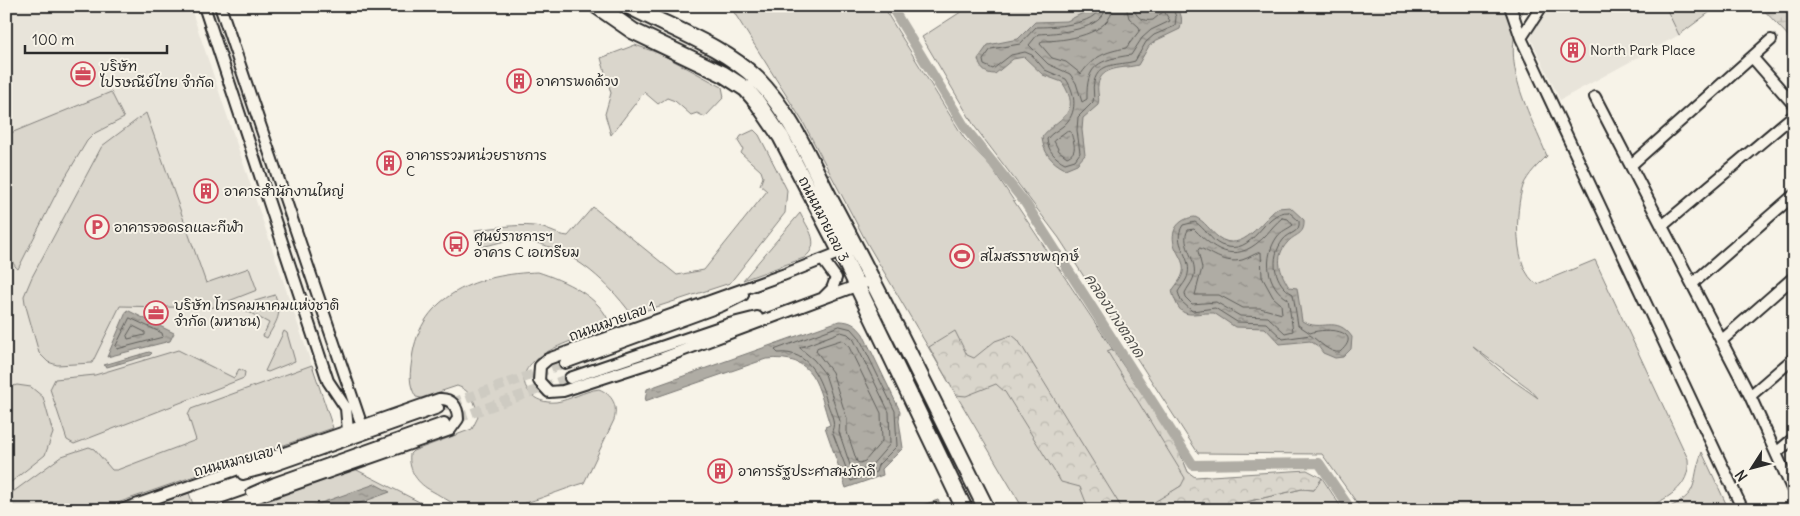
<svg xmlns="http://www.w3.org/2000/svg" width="1800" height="516" font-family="Delius,'Playpen Sans Thai',sans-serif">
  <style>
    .built { fill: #e8e4da }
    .green { fill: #dad6cc; stroke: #82807c; fill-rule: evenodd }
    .forest { fill: url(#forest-crowns); stroke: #82807c }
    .wetland { fill: url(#wetland-marsh); stroke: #82807c }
    .water { fill: url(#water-ripples); stroke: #7a7874 }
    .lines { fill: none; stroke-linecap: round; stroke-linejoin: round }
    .shore { stroke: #605f5b; stroke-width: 1 }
    .canal { stroke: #afaca4; stroke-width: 10 }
    .street-tunnel { stroke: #cecbc2; stroke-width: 10; stroke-dasharray: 10 5; stroke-linecap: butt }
    .street-casing { stroke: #2b2b2b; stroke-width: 14 }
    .secondary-casing { stroke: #2b2b2b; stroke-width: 19 }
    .street { stroke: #f7f3e8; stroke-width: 10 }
    .secondary { stroke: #f7f3e8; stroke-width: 15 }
    .labels { text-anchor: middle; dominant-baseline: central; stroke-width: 4; stroke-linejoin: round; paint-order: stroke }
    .poi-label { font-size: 14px; fill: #2b2b2b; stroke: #f7f3e8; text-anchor: start }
    .street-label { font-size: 14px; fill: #2b2b2b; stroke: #f7f3e8 }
    .water-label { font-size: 15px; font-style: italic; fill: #53524f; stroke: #f7f3e8 }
  </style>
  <defs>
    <pattern id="forest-crowns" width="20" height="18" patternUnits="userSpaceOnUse" patternTransform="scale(1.25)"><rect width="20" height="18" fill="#dad6cc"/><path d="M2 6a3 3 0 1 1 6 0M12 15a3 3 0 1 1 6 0" fill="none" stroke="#bbb8af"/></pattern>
    <pattern id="wetland-marsh" width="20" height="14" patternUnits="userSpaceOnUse" patternTransform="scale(1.25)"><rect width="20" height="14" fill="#dad6cc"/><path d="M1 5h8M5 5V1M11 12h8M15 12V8" fill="none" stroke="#bbb8af"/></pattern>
    <pattern id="water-ripples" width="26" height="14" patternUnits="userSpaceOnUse" patternTransform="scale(1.25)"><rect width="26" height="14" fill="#afaca4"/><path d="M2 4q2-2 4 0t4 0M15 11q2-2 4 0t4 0" fill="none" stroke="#8f8c86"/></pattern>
  </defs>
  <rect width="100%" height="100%" fill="#f7f3e8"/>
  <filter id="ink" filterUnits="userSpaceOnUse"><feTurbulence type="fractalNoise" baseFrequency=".02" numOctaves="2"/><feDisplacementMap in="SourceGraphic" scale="10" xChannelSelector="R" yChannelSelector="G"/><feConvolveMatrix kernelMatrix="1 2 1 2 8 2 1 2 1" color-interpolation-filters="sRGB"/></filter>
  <g filter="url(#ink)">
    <path class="built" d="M6,6H190L333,428L6,510Z
      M1554,6H1665L1679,35L1560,100L1531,39L1537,22L1545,12Z"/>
    <path class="green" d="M730,6H886L888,15L964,138L990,165L1177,446L1188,472L1194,477L1146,510H1024L867,243L803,122Z
      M970,6H1526C1495,55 1528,109 1547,156C1538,165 1528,174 1523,186C1515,210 1513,270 1537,284L1595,260L1688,459C1691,488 1666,499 1642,510H1362L1322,454L1198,453L1059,238L975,127L922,37ZM1473,347L1530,389L1538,398L1505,375Z
      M1665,6H1718L1679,35Z
      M635,45L661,54L722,87L724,97L705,117L697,113L691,115L675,101L667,98L658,104L644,92L611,135L605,114L611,93L601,58Z
      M111,92L124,118L95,133L87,141L60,186L18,269C0,257 6,159 6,135Z
      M146,113L206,283L249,268L257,290L211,308L120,306L92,363L57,365L48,362L39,353L25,303L24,296L32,277L102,146Z
      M754,130L759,135L787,190L785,213L730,283L632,315C605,278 566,244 519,240C507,239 492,245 481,247L475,230C495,228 515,224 534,226C546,227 556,235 568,236L593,207L677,275L704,270L767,191L760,185L763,177L761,171L741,153L743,149L738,141L741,136Z
      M800,213C808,229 822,244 804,258L743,280Z
      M538,272C563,280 602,297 610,325L608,328C587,336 503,357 529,392C535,400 545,403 556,402C570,400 584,391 599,389C613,395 618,406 614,420L584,483C550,493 505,516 469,510C457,507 443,497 432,491C418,484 408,471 410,454L413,451L472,429L478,417C476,403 471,390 457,386L421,398L416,397C408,384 410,373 412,359C420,293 480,274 538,272Z
      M275,295C283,315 277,320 267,338L263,336L269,323L243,309L255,301Z
      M284,331L287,333L295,361L268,372L265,371Z
      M178,350L234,378L239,369L245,372L244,378L74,444L67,440L50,389L55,379L95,375Z
      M312,365L333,428L97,510H6V497L62,456L89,447L94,449L112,470H117L196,440L188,415L191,409Z
      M17,385L31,387L43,397L53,433L45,455L6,486V388Z
      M1702,452L1729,510H1664C1703,492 1689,486 1702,452Z
      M353,468L435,510H232Z
      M1322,478L1343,510H1211L1302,489L1314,490Z
      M189,493L195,510H141Z"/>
    <path class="forest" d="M955,331L967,355L974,358L995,341L1012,335L1018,340L1123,510H1089L1080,487L1061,482L1005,392L996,384L966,396L956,395L929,347Z
      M1112,349L1176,443L1188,472L1195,477L1307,470L1322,478L1314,490L1302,489L1211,510H1141L1181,486L1185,478L1107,351Z"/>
    <path class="wetland" d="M1760,6H1794V42Z"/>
    <path class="water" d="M1097,6H1138L1149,9L1156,6H1174C1182,13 1183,19 1180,29L1157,40L1149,46L1138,65C1124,69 1101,65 1098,85C1097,92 1100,98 1098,105L1083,118L1082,130L1085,155L1077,164L1065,169C1051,162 1043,152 1042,137C1057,117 1084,115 1062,82L1043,75L1024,57L1013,59L995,74C984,74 980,68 978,59L988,45L1018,39L1035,22L1067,21Z
      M1290,207L1304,220C1305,236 1295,233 1287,243C1274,257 1280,273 1289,287L1297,288L1302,321C1322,333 1336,314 1352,337L1351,349L1343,357L1335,358L1323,353L1318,346L1310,341L1280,344L1265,328L1235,327L1214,313C1189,312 1181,323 1172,291C1177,283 1185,276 1183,266C1182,258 1176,252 1174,244C1170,228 1181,218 1195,217C1205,221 1210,231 1218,237C1243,255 1261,220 1278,208Z
      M127,310L174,333L170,341L107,357Z
      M839,321C851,321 856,325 863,334L900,411L899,421L903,448L882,469L883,475L846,488L825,427L830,425C817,385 816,354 766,359L645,401L647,389Z
      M149,352L152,353L150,355L107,367L104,365Z
      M375,484L390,492L341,510H301Z
      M938,500L943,510H908Z"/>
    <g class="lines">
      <path class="shore" d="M1100,6C1097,26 1050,27 1036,27L1020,44L991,49L983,60L984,65L993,69L1011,55L1025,52L1032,55L1045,70L1066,79C1076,94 1078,114 1063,126C1057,131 1051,133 1047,139C1048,151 1055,158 1065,163L1075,160L1080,153L1077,130L1078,117L1093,102C1095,95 1092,89 1094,82C1099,61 1119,66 1135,61L1146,42L1154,35L1175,26L1176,17L1172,6
        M1106,6C1105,31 1055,33 1038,34L1029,45L1048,64L1070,74L1076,83L1082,102L1087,99C1086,64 1099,60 1131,55L1142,38L1151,30L1170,21L1164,11L1153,20C1143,22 1134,17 1134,6
        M1113,6C1112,35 1064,41 1042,41L1040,44L1052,58L1066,62L1081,74C1094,56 1105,52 1126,48L1140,30L1139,27L1129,18L1126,6
        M1067,131L1071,132C1073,142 1079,152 1067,157L1059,151L1054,141Z
        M1289,212L1299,221C1301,233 1289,232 1283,240C1269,258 1274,284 1293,294L1298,325L1310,333C1326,327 1365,330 1340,352C1330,354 1319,341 1310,335L1283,339L1266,323L1237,322L1215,308L1192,311L1181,301L1178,292C1181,286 1187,281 1188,274C1192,256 1171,243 1183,225L1195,222C1205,228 1210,240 1221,245C1255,259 1262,210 1289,212Z
        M1282,218L1288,219L1293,225C1288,229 1281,231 1277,237C1263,257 1266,286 1288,299L1293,331L1285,333L1268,317L1240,316L1216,302L1192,304L1186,298L1185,293C1187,288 1191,284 1193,279C1200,261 1179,245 1188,230L1194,229C1218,254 1238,264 1266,235C1271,229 1276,223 1282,218Z
        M1200,248C1214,254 1225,264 1242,260C1249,258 1255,253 1261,252L1262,277L1273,297L1281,304L1282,314L1260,308H1243L1219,295H1195L1202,268L1198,251Z
        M130,318L162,333L163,337L117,349L116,346Z
        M133,326L145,332V335L128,339L127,336Z
        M840,326L852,329L859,337L895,411L897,446L878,465L876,472L851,481L832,431C836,422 831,414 828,405C820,379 810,350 778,353L775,350Z
        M841,332L848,334L854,340L889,412L890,444L870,467L855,473L852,471L839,432L840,421L825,374L814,360L800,348Z
        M842,340L848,345L881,413L882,441L865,461L860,463L857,462L847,432V419L832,372L816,351L817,348Z"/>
      <path class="canal" d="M891,6L966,129L1026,204L1193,465L1319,463L1351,510"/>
      <path class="street-tunnel" d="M438,408L565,363
        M444,423L570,378"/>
      <g class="street-casing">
        <path id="street" d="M204,6L328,381L346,408L348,431
          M220,6L362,426
          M1510,6L1521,38L1743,510
          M1521,38L1542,6
          M1752,57L1794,105
          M1595,97L1750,396L1794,493
          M1631,165L1771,40
          M1662,226L1794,115
          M823,260L836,278L832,289L824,297
          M788,273L548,359L540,366L539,381L549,392L563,391L652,362L872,280
          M783,275L846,250
          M1692,284L1794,195
          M1721,341L1794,277
          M565,363L721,306L743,295
          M570,378L729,324L757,317
          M1750,396L1794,358
          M1776,453L1794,438
          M243,474L270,467L438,408
          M252,493L275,483L444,423
          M121,510L439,399C451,398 458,406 458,419L450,430L221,510"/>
      </g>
      <g class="secondary-casing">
        <path id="secondary" d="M597,6L633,31L723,74L746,89L757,102L781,137L841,252L965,510
          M629,6C670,28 723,46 757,79C791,113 811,163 833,205C887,306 936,408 987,510"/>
      </g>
      <use href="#street" class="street"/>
      <use href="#secondary" class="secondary"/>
    </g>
  </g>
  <defs>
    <g id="building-ring" transform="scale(1.25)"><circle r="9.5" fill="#f7f3e8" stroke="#d1495b" stroke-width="1.5"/><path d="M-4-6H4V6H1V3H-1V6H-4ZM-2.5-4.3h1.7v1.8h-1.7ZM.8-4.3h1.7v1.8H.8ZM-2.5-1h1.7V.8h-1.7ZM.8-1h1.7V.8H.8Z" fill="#d1495b"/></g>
    <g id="office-ring" transform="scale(1.25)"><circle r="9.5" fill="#f7f3e8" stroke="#d1495b" stroke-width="1.5"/><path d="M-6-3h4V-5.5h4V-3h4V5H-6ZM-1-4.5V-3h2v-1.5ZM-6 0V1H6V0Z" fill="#d1495b"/></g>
    <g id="parking-ring" transform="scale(1.25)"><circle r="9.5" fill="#f7f3e8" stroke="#d1495b" stroke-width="1.5"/><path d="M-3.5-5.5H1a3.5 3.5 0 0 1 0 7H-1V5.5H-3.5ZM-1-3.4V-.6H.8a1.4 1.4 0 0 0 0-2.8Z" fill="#d1495b"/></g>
    <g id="bus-ring" transform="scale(1.25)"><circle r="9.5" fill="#f7f3e8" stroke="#d1495b" stroke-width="1.5"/><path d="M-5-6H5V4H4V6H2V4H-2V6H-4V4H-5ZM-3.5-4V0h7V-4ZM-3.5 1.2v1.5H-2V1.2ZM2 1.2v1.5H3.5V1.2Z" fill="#d1495b"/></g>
    <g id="stadium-ring" transform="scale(1.25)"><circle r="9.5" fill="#f7f3e8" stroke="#d1495b" stroke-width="1.5"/><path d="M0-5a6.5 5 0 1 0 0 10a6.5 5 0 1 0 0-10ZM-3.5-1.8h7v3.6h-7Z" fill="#d1495b"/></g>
  </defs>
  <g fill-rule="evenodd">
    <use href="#building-ring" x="1573" y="50"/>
    <use href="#office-ring" x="83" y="74"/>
    <use href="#building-ring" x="519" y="81"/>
    <use href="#building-ring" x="389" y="163"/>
    <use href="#building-ring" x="206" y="191"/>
    <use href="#parking-ring" x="97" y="227"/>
    <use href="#bus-ring" x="456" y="244"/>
    <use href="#stadium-ring" x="962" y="256"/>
    <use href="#office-ring" x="156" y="313"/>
    <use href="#building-ring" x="720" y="471"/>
  </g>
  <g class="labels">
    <g class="poi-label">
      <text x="1590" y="50">North Park Place</text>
      <text x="100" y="66">บริษัท<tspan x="100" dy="16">ไปรษณีย์ไทย จำกัด</tspan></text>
      <text x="536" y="81">อาคารพดด้วง</text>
      <text x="406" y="155">อาคารรวมหน่วยราชการ<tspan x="406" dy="16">C</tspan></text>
      <text x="224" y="191">อาคารสำนักงานใหญ่</text>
      <text x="114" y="227">อาคารจอดรถและกีฬา</text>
      <text x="474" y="236">ศูนย์ราชการฯ<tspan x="474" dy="16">อาคาร C เอเทรียม</tspan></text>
      <text x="980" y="256">สโมสรราชพฤกษ์</text>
      <text x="174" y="305">บริษัท โทรคมนาคมแห่งชาติ<tspan x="174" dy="16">จำกัด (มหาชน)</tspan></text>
      <text x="738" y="471">อาคารรัฐประศาสนภักดี</text>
    </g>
    <g class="street-label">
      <text transform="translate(824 219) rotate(63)">ถนนหมายเลข 3</text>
      <text transform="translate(612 321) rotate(-20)">ถนนหมายเลข 1</text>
      <text transform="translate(238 460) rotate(-15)">ถนนหมายเลข 1</text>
    </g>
    <g class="water-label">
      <text transform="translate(1115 315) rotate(57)">คลองบางตลาด</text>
    </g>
  </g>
  <rect width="1800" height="516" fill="none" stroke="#f7f3e8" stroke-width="25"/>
  <rect x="12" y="12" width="1775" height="491" fill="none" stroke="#2b2b2b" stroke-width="2" filter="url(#ink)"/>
  <g transform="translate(1752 468) rotate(234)" stroke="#f7f3e8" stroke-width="4" paint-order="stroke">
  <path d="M0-4L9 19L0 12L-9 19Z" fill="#2b2b2b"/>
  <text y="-8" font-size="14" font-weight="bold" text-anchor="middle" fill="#2b2b2b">N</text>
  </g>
  <path d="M25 45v8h142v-8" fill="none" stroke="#2b2b2b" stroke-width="2.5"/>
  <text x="32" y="45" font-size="15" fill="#2b2b2b" stroke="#f7f3e8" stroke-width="4" paint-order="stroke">100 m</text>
</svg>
